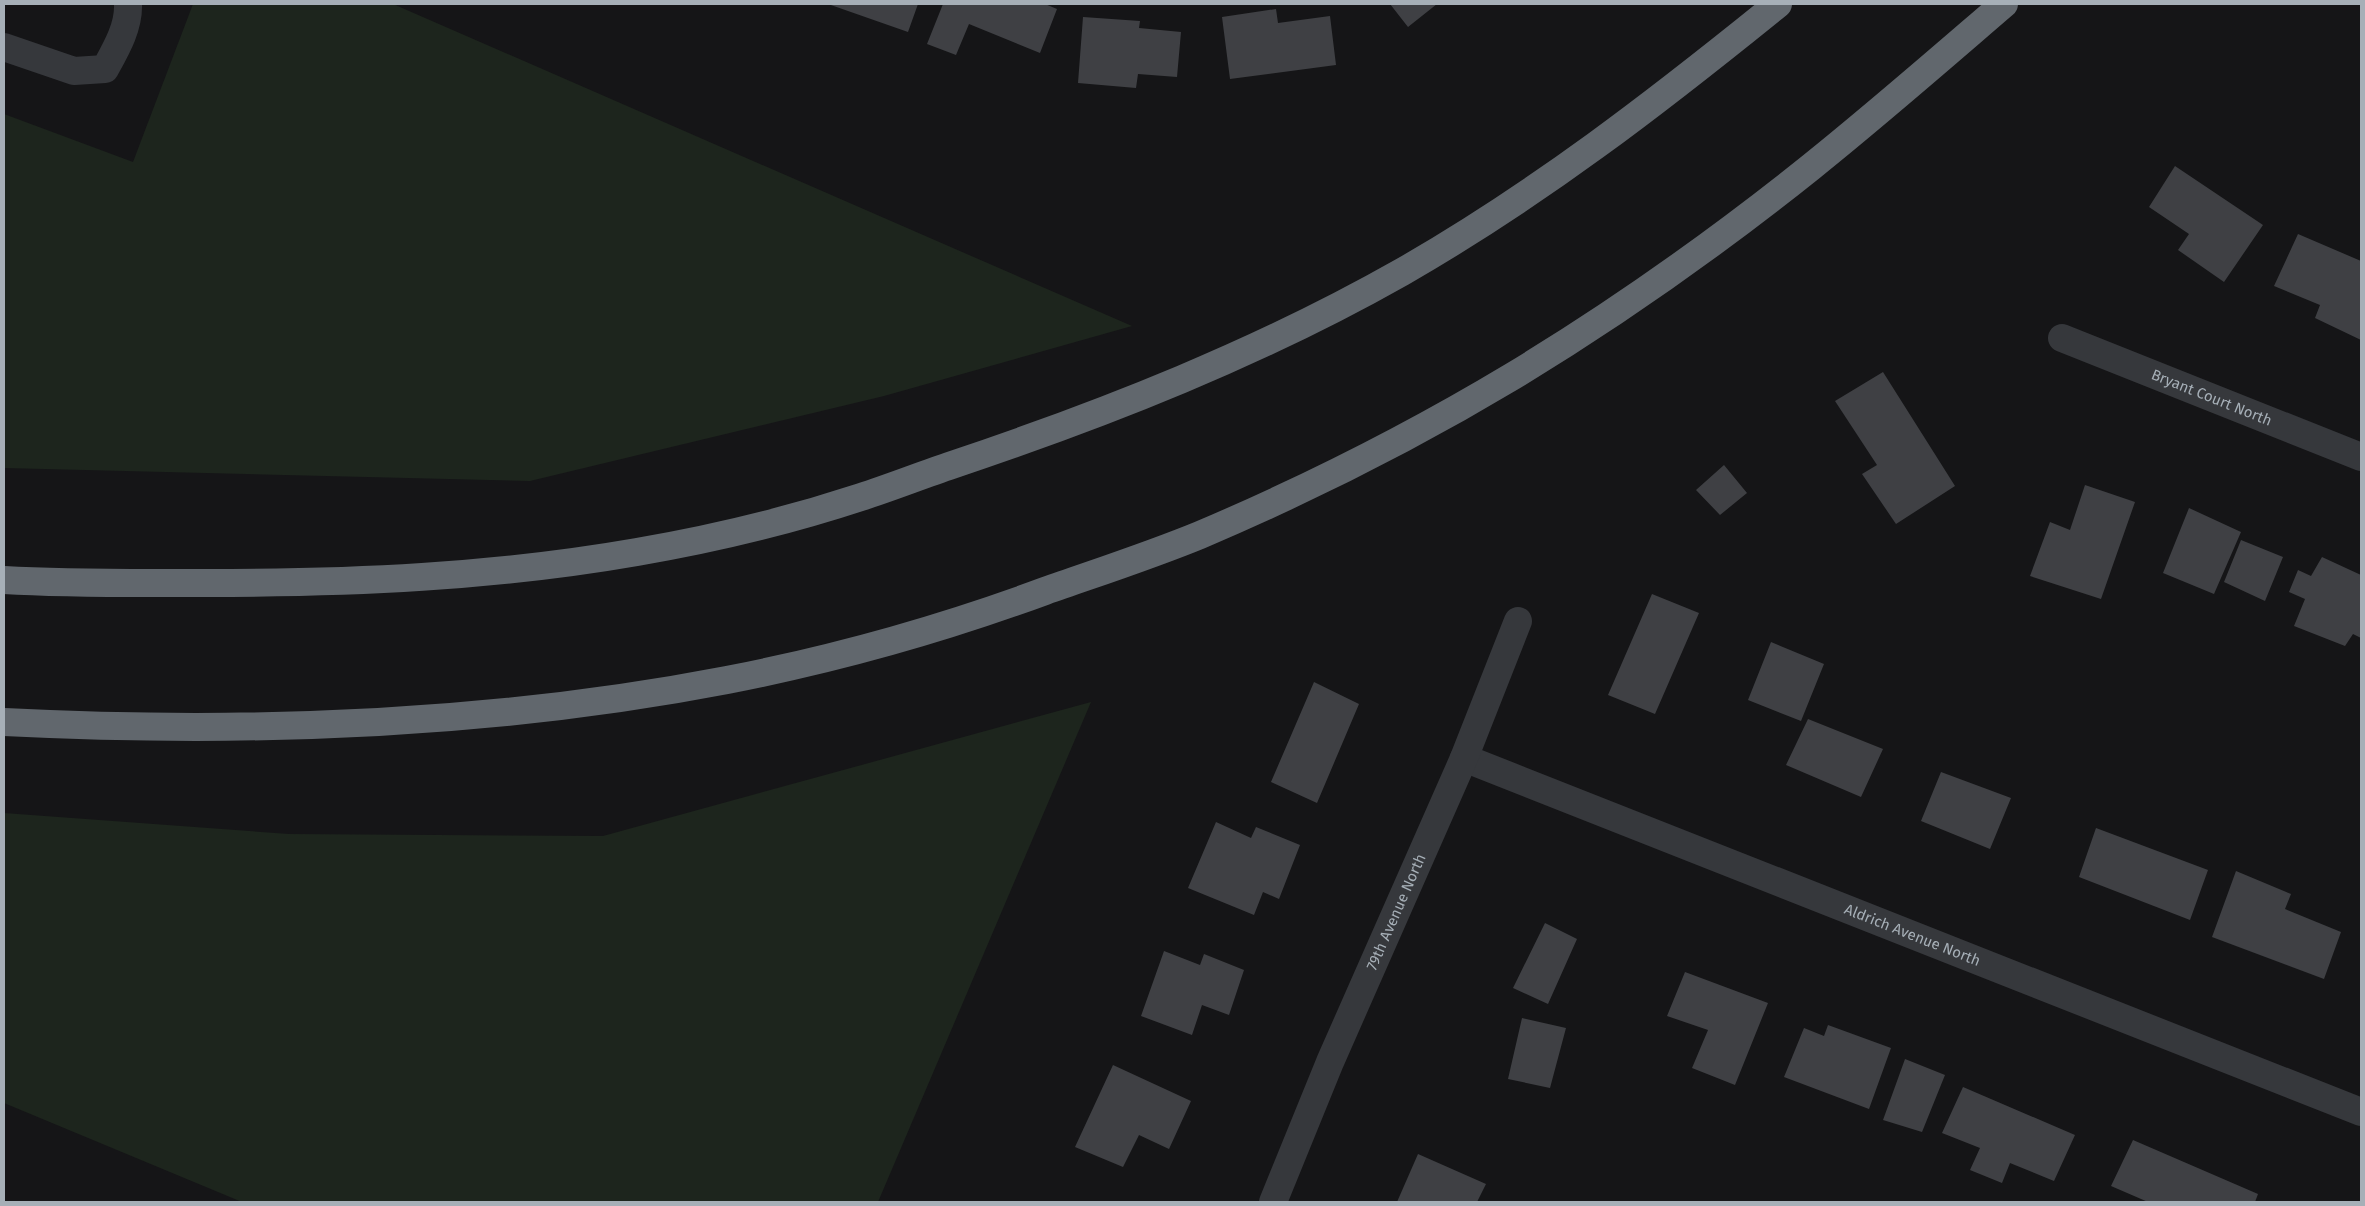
<svg xmlns="http://www.w3.org/2000/svg" width="2365" height="1206" font-family="'Fira Sans',sans-serif">
  <style>
    .green { fill: #1d251d }
    .building { fill: #3f4044 }
    .lines { fill: none; stroke-linecap: round; stroke-linejoin: round }
    .minor { stroke: #36383c; stroke-width: 28 }
    .highway { stroke: #61676d; stroke-width: 28 }
    .labels { text-anchor: middle; dominant-baseline: central; stroke-width: 4; stroke-linejoin: round; paint-order: stroke }
    .street-label { font-size: 15px; fill: #a6afb7; stroke: #101012 }
  </style>
  <rect width="100%" height="100%" fill="#151517"/>
  <path class="green" d="M193,4H393L1132,326L884,396L530,481L4,468V114L133,162Z
    M1091,702L878,1202H242L4,1103V813L289,834L603,836Z"/>
  <path class="building" d="M828,4H918L908,32Z
    M943,4H1045L1057,9L1040,53L969,24L956,55L927,44Z
    M1390,4H1437L1408,27Z
    M1276,9L1278,23L1330,16L1336,65L1230,79L1222,17Z
    M1083,17L1140,21L1139,28L1181,32L1177,77L1138,74L1136,88L1078,83Z
    M2175,166L2263,225L2224,282L2178,250L2189,234L2149,207Z
    M2298,234L2361,261V340L2315,318L2320,305L2274,286Z
    M1883,372L1955,486L1896,524L1862,474L1877,465L1835,401Z
    M1724,465L1747,493L1720,515L1696,490Z
    M2085,485L2135,502L2101,599L2030,576L2050,522L2070,530Z
    M2189,508L2241,532L2214,594L2163,573Z
    M2241,540L2283,557L2265,601L2224,582Z
    M2322,557L2361,575V638L2353,634L2345,646L2294,626L2305,599L2289,592L2298,570L2311,576Z
    M1652,594L1699,613L1655,714L1608,695Z
    M1771,642L1824,664L1801,721L1748,700Z
    M1314,682L1359,704L1317,803L1271,782Z
    M1808,719L1883,749L1861,797L1786,765Z
    M1941,772L2011,798L1990,849L1921,821Z
    M1216,822L1251,838L1256,827L1300,845L1279,899L1263,892L1254,915L1188,888Z
    M2096,828L2208,870L2190,920L2079,877Z
    M2236,871L2291,894L2285,909L2341,932L2324,979L2212,937Z
    M1545,923L1577,939L1548,1004L1513,988Z
    M1164,951L1200,965L1204,954L1244,970L1229,1015L1202,1005L1192,1035L1141,1016Z
    M1685,972L1768,1003L1735,1085L1692,1068L1708,1030L1667,1016Z
    M1522,1018L1566,1028L1550,1088L1508,1079Z
    M1828,1025L1891,1048L1869,1109L1784,1077L1804,1028L1824,1036Z
    M1905,1059L1945,1075L1922,1132L1883,1120Z
    M1113,1065L1191,1101L1169,1149L1139,1135L1123,1167L1075,1147Z
    M1963,1087L2075,1135L2054,1181L2010,1163L2002,1183L1970,1170L1980,1148L1942,1133Z
    M2133,1140L2258,1194L2255,1202H2148L2111,1186Z
    M1418,1154L1486,1184L1477,1202H1397Z"/>
  <g class="lines">
    <g class="minor">
      <path d="M4,47L74,71L105,69C116,49 129,27 128,4"/>
      <path id="s1" d="M2062,338L2361,457"/>
      <path id="s2" d="M1464,758L2361,1112"/>
      <path id="s3" d="M1273,1202L1330,1062L1464,758L1518,621"/>
    </g>
    <path class="highway" d="M4,580C71,584 138,583 206,583C351,583 494,577 637,552C713,539 788,521 861,497C892,487 922,475 952,465C1107,413 1259,353 1402,272C1538,194 1657,102 1778,4
      M4,722C245,734 489,726 727,680C835,659 942,629 1045,591C1096,573 1149,556 1200,535C1308,489 1413,436 1513,376C1617,313 1716,243 1811,167C1876,115 1940,59 2004,4"/>
  </g>
  <g class="labels">
    <g class="street-label">
      <text stroke="none"><textPath href="#s1" startOffset="161">Bryant Court North</textPath></text>
      <text stroke="none"><textPath href="#s3" startOffset="315">79th Avenue North</textPath></text>
      <text stroke="none"><textPath href="#s2" startOffset="482">Aldrich Avenue North</textPath></text>
    </g>
  </g>
  <rect width="2365" height="1206" fill="none" stroke="#a6afb7" stroke-width="10"/>
</svg>
